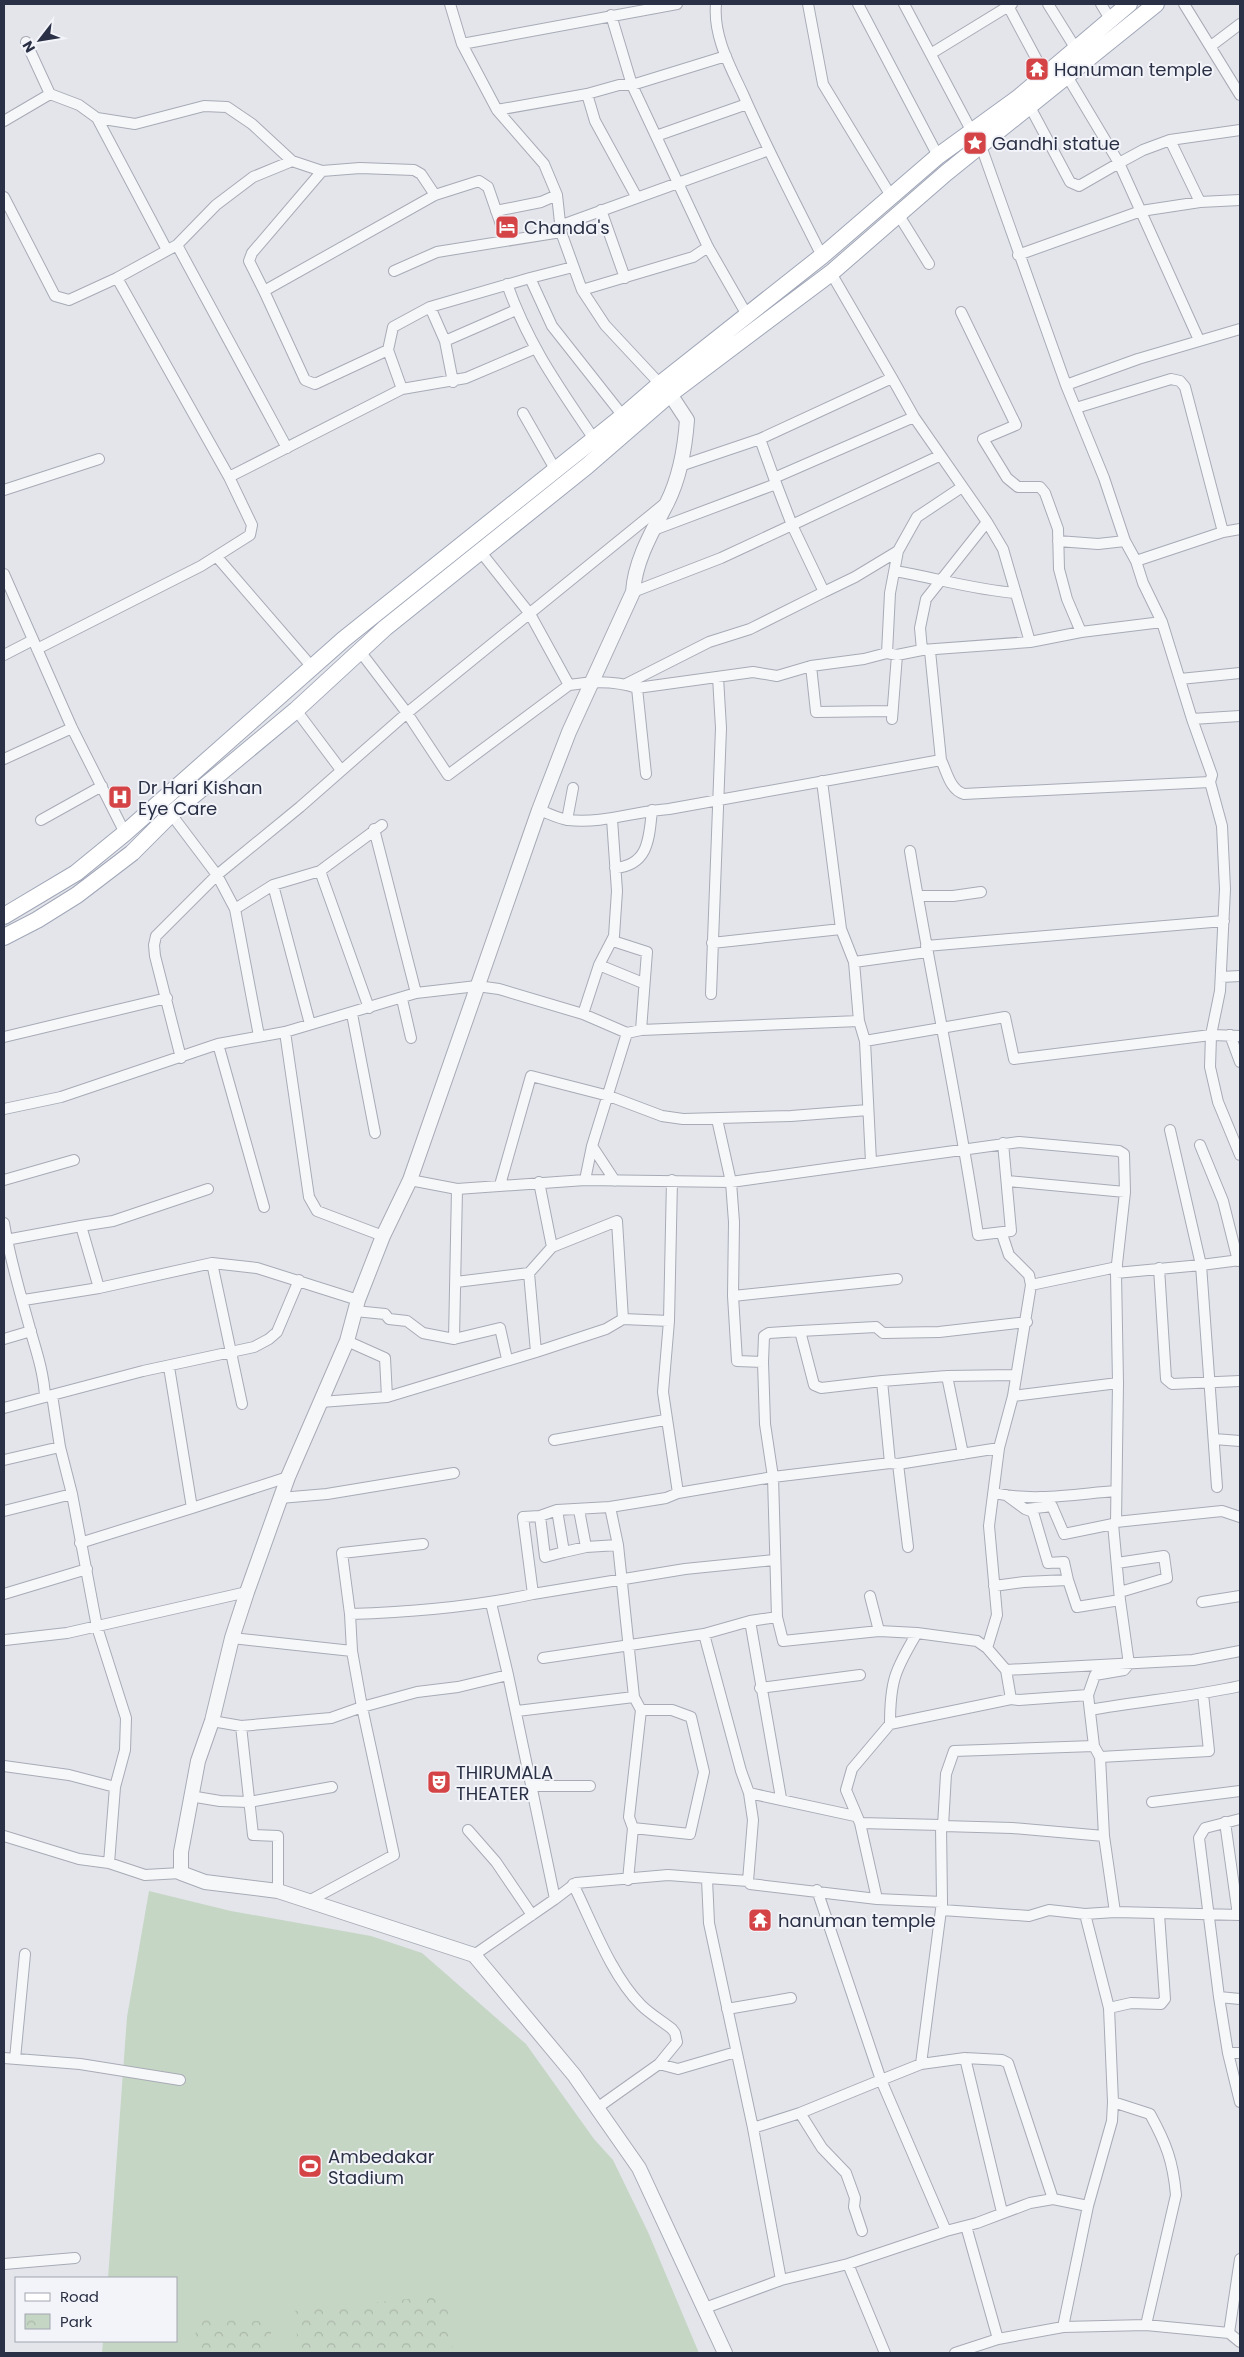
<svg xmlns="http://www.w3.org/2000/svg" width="1244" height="2357" font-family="Poppins,sans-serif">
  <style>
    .grass { fill: #c6d6c4 }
    .park { fill: url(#park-crowns) }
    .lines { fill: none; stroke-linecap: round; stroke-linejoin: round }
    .minor-casing { stroke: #a8abb6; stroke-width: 12 }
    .tertiary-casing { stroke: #a8abb6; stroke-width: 16 }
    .primary-casing { stroke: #a1a7b8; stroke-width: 18 }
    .minor { stroke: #f6f7f9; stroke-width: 10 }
    .tertiary { stroke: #f6f7f9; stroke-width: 14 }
    .primary { stroke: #fff; stroke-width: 16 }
    .labels { text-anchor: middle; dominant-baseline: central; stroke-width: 4; stroke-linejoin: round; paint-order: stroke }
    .poi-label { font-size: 18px; fill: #2a3045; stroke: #f3f4f9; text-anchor: start }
  </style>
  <defs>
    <pattern id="park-crowns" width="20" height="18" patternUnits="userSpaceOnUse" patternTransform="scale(1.25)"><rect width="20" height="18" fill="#c6d6c4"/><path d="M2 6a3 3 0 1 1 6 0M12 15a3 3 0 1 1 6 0" fill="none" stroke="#aab8aa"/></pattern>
  </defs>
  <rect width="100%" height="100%" fill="#e3e5eb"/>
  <path class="grass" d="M149,1891L231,1911L371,1936L422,1953L526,2044L594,2139L613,2160L648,2232L699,2353H102L103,2341H176V2278H108L127,2017Z"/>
  <path class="park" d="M447,2295L453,2353H300L293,2311Z
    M196,2320L271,2321V2353H195Z"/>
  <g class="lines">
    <g class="minor-casing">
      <path id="minor" d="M450,4L462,44L497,110L544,164L557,195L561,232L582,290L605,325L660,384
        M716,4C713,36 730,66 743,94C767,149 795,202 822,256
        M808,4L823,84L891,196
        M858,4L938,156
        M904,4L972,132
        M1007,4L1045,75
        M1048,4L1076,49
        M1101,4L1110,19
        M1184,4L1240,95
        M611,15L632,85L708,247L747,315
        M462,44L677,4
        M1211,46L1240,24
        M932,53L1012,4
        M1067,76L1119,163L1143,150L1170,140L1240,130
        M50,94L79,105L97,118L167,250
        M587,94L595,121L636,196
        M1029,105L1070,182L1079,186L1119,163L1199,340
        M497,110L587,94L619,85H632L726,56
        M97,118L135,124L204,106L227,107L252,124L292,161L322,171L360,168L414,170L421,174L435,195
        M4,121L50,94L26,42
        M656,136L747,104
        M1170,140L1200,202
        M981,146L1066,385L1104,478L1125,541L1136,561L1143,583L1162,622L1192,719L1212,775L1210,782L1222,826L1225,889L1220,991L1211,1035L1210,1067L1218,1102L1240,1155
        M4,197L55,296L69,300L117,278L177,245L216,205L253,177L292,161
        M601,210L625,278
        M496,211L541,202L557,195
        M898,214L929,264
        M562,225L769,150
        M177,245L287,448
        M1018,255L1141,211L1200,202L1240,200
        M573,267L530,278L552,326L623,416
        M394,271L437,252L561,232
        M831,273L892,378
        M530,278L430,307L393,327L388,350L402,389L466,378L534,349
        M507,284C528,344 559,387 594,439
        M582,290L693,257L708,247
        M264,291L249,261L252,253L322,171
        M430,307L445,341L453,382
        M961,312L1016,425L983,439L1007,478L1018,487H1040L1045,493L1058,529L1059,569L1067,599L1081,632
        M445,341L516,310
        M388,350L315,384L305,380L264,291L435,195L479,181L488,187L506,239
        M1066,385L1138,359L1240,329
        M1076,408L1171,379L1180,381L1185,387L1223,532
        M523,413L555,469
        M760,439L774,478L914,417
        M680,466L760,439L892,378L914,417L987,522L1003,549L1030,642
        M229,477L402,389
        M774,478L792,525L939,456
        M4,490L99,459
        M651,531L776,484
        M1058,541L1098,544L1125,541
        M480,551L530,614L569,685
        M217,557L312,667
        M1136,561L1223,532L1240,529
        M895,571C936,578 975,590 1016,593
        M4,574L72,728L125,833
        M824,592L855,577L898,551
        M37,649L201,566L250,535L252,525L229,477L117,278
        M359,650L407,713L448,775L569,685C592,681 614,680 637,688L753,672L777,676L811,666L864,659L887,653L897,655L922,650L1030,642L1081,632L1162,622
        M922,650L920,628L926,599L987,522
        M887,653L890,593L898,551L917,517L962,487
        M4,655L33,640
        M811,666L816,712L891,711
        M1180,679L1240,673
        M626,684L709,642L750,629L824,592L792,525L721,558L633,592
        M637,688L646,774
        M296,710L341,770
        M892,719L897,655
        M1192,719L1240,716
        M4,759L72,728
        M941,760C947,772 950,790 964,794L1210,782
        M822,781L841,929L854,962L859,1021L865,1041L871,1162
        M539,810C548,813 559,819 568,820C603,824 636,811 669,809L941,760L930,651
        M171,814L217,875L235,909L259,1036
        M41,820L102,786
        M567,820L573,788
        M910,851C931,979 959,1106 978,1235L1011,1231L1003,1143
        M615,868C649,865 649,838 652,810
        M320,871L369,1008
        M273,885L310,1024
        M918,896H953L981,892
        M235,909L273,885L320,871L382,825
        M613,941L647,952L641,1030
        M712,943L841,929
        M926,946L1224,921
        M854,962L927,952
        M599,965L643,983
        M1221,977L1240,976
        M416,993L477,986L499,989L583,1014L627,1033L641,1030L859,1021
        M711,994L721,728L718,677
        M402,999L411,1038
        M352,1014L375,1133
        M583,1014L599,965L614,936L617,891L612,819
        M285,1032L309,1197L317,1211L383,1236
        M1230,1035L1240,1062
        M4,1037L167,998
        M865,1041L1005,1017L1014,1059L1211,1035L1240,1036
        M218,1044L264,1207
        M181,1058L155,956L154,945L156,936L217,875L300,807L407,713L663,505
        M4,1109L61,1097L218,1044L285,1032L416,993L374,829
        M717,1119L731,1182L734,1222L733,1296L897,1279
        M1200,1145L1223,1201L1238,1261
        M592,1146L615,1181
        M4,1180L74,1160
        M410,1180L457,1189L585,1180L731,1182L1019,1142L1119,1151L1124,1154L1125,1192L1116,1273L1118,1383L1116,1522L1113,1524L1120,1600L1129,1664L1124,1670L1095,1675L1088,1695L1094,1746L1100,1757L1104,1836L1115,1912
        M585,1180L592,1146L627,1033
        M1008,1181L1125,1192
        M500,1185L531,1076L609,1096L662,1116L683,1119L791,1116L868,1110
        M208,1189L113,1221L81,1226L99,1288L212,1263L257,1268L358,1300
        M457,1189L454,1339L500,1328L507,1359
        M4,1223C10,1261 22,1299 32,1336C38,1356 44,1376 45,1397L52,1395L60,1447L72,1494L97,1627L126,1718L125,1750L115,1787L109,1863
        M6,1240L81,1226
        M552,1247L617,1221L623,1319L669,1321L672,1180
        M212,1263L242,1404
        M1159,1268L1166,1379L1172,1384L1240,1381
        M529,1273L536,1352
        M1116,1273L1201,1265L1170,1130
        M456,1282L529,1273L552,1247L539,1182
        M1031,1285L1117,1267
        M733,1296L737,1361L763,1362L765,1424L773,1477L890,1463L882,1381L947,1376L1016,1375
        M24,1300L99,1288
        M355,1311L385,1314L389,1319L407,1321L423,1333L454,1339
        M669,1321L663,1392L678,1493
        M800,1331L876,1327L883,1333L939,1332L1027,1322
        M4,1339L31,1331
        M347,1341L385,1358L387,1397
        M763,1362L764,1336L769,1333L800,1331L814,1385L821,1388L882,1381
        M169,1367L192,1508L288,1477
        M947,1376L963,1454
        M52,1395L143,1371L254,1347L269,1339L277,1332L299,1280
        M1013,1396L1118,1383
        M321,1402L387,1397L536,1352L606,1329L623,1319
        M4,1408L45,1397
        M1214,1439L1240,1441
        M554,1440L665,1420
        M4,1460L60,1447
        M890,1463L898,1464L999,1448
        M898,1464L908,1547
        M1217,1487L1201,1265L1240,1260
        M994,1493C1033,1502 1076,1494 1115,1491
        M1006,1495L1025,1509L1033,1512L1048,1563L1064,1562L1068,1580
        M280,1498L327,1494L454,1473
        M610,1507L618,1545L634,1697L641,1710L629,1817L633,1828L628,1880
        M1027,1509L1052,1506L1064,1534L1113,1524
        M557,1510L564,1552L586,1547L618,1545
        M579,1510L586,1547
        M4,1511L72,1494
        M540,1516L545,1557L564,1552
        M1116,1522L1222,1511L1240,1517
        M80,1543L192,1508
        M774,1560L685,1569L533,1594L523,1517L540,1516L557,1510L610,1507L666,1498L678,1493L773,1477L777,1617L783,1641L879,1631L917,1633L977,1641L987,1648L997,1615L989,1526L999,1448L1013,1396L1031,1285L1029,1275L1009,1255L1002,1234
        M1117,1563L1164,1556L1167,1578L1120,1592
        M994,1586L1024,1582L1068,1580L1077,1607L1120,1600
        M4,1594L87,1569
        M870,1596L879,1631
        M1202,1602L1240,1596
        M491,1603L508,1675
        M350,1614L342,1553L423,1544
        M750,1621L781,1798
        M232,1638L352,1651L362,1707L394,1855L307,1902
        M5,1640L67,1633L247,1592
        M987,1648L1006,1670L1193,1660L1240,1651
        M352,1651L350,1614C412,1612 473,1607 533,1594
        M543,1658L704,1634
        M1006,1670L1011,1699
        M760,1688L860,1675
        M1090,1710C1140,1701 1191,1697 1240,1686
        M517,1711L634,1697
        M212,1721L241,1726L331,1718L362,1707L417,1692L458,1687L508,1675L555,1899
        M890,1724C890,1681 895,1670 917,1633
        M241,1726L253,1835L278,1836V1891
        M1100,1757L1209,1751L1203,1694
        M4,1766L69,1775L115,1787
        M533,1786H590
        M749,1793L741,1771L704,1634L750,1621L777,1617
        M190,1796L220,1801L249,1802L332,1787
        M1152,1802L1240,1791
        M1240,1819L1205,1828L1199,1838L1219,1997L1228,2053L1240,2102
        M1225,1822L1238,1915
        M860,1823L941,1825
        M943,1826L1012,1828L1104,1836
        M633,1828L690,1834L704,1772L691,1717L672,1710H641
        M468,1830L496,1862L532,1915
        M4,1836L79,1859L109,1863L145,1875L181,1873
        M748,1881L753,1820L749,1793L855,1816
        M573,1884C592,1922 611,1975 641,2005C650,2014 662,2021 672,2029L675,2033L677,2042L659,2064L597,2108
        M877,1899L860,1823L846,1790L852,1769L890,1724L1011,1699L1019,1700L1088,1695
        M1085,1914L1109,2008L1113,2102L1112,2121L1088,2206L1053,2199L1030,2203L977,2223L946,2231L881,2080L921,2064L942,1902L941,1825L943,1826L946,1774L954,1751L1094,1746
        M474,1955L555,1899L576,1883L668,1875L748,1881L750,1884L877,1899L942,1902V1910L1029,1916L1049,1910L1085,1914L1115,1912L1240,1915
        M1219,1997L1240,1999
        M1109,2008L1131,2003L1161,2004L1165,1999L1159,1914
        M727,2009L791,1998
        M1228,2053H1240
        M4,2058L80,2064L180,2080
        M965,2058L1002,2060L1008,2063L1053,2199
        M15,2059L25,1954
        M659,2064L678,2069L736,2052
        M921,2064L965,2058L1002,2212
        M1113,2102L1150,2114C1166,2143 1173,2161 1176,2195L1146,2325L1229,2333
        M800,2113L822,2148L846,2173L855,2198L854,2207L862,2231
        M753,2128L800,2113L881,2080L817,1890
        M966,2226L998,2339L1063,2327L1146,2325
        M1240,2259L1229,2333L1240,2342
        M4,2264L75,2258
        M848,2264L885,2353
        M781,2280L848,2264L946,2231
        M705,2308L781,2280L753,2128L709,1923L707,1879
        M1063,2327L1088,2206
        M955,2353L998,2339"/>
    </g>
    <g class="tertiary-casing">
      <path id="tertiary" d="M670,394L687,420C685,448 680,477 667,503C653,530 635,560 633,592L569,732L539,810L410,1180L383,1236L358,1300L347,1341L288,1477L247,1592L232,1638L212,1721L198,1761L181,1852V1873L205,1882L278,1891L474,1955L574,2075L639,2168L725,2353"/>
    </g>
    <g class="primary-casing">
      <path id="primary" d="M4,916L76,873L125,833L344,639L623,416L660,384L822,256L938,156L1018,98L1129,4
        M4,937L37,920L77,895L132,853L171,814L296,710L385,628L587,466L670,394L831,273L946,173L1156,4"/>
    </g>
    <use href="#minor" class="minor"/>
    <use href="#tertiary" class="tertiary"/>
    <use href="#primary" class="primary"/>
  </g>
  <defs>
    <g id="temple-square" transform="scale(1.25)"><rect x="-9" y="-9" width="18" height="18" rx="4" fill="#d44446" stroke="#f3f4f9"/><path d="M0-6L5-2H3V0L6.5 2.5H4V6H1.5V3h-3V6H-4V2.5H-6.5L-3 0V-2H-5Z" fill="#fff"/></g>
    <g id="sight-square" transform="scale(1.25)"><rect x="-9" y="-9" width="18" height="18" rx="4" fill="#d44446" stroke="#f3f4f9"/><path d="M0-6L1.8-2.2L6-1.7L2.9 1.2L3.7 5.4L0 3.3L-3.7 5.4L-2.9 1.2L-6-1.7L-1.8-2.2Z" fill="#fff"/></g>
    <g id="hotel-square" transform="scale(1.25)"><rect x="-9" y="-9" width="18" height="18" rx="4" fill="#d44446" stroke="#f3f4f9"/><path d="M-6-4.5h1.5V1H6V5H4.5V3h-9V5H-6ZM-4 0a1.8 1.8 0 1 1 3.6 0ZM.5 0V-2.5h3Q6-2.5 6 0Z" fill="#fff"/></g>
    <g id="hospital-square" transform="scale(1.25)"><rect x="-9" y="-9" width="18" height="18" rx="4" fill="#d44446" stroke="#f3f4f9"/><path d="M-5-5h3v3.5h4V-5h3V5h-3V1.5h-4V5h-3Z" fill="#fff"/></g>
    <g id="theatre-square" transform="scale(1.25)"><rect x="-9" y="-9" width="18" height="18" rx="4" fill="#d44446" stroke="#f3f4f9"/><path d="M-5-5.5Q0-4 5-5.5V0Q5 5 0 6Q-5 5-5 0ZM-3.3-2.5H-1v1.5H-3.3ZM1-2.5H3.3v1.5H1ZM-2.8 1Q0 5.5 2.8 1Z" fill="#fff"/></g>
    <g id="stadium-square" transform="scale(1.25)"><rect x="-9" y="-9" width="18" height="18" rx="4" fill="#d44446" stroke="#f3f4f9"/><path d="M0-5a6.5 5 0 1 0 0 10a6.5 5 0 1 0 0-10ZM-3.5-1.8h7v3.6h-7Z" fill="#fff"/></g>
  </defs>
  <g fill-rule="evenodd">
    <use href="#temple-square" x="1037" y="69"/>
    <use href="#sight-square" x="975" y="143"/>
    <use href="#hotel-square" x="507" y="227"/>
    <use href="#hospital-square" x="120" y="797"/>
    <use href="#theatre-square" x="439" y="1782"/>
    <use href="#temple-square" x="760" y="1920"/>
    <use href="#stadium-square" x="310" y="2166"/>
  </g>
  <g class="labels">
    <g class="poi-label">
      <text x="1054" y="69">Hanuman temple</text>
      <text x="992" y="143">Gandhi statue</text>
      <text x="524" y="227">Chanda's</text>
      <text x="138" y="787">Dr Hari Kishan<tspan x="138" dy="21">Eye Care</tspan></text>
      <text x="456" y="1772">THIRUMALA<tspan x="456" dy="21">THEATER</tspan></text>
      <text x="778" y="1920">hanuman temple</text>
      <text x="328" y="2156">Ambedakar<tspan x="328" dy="21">Stadium</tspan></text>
    </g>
  </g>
  <rect width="1244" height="2357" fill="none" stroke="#2a3045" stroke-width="10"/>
  <rect x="15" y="2277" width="162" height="65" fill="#f3f4f9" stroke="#a3a6b1"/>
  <rect x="25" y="2293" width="25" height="8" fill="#ffffff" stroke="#a3a6b1"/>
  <text x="60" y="2302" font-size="15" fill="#2a3045">Road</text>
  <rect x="25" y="2314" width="25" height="15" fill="url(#park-crowns)" stroke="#a3a6b1"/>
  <text x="60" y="2327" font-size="15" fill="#2a3045">Park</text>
  <g transform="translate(40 40) rotate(239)" stroke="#f3f4f9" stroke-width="4" paint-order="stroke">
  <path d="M0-4L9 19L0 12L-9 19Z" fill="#2a3045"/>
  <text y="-8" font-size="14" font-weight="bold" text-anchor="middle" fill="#2a3045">N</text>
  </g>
</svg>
